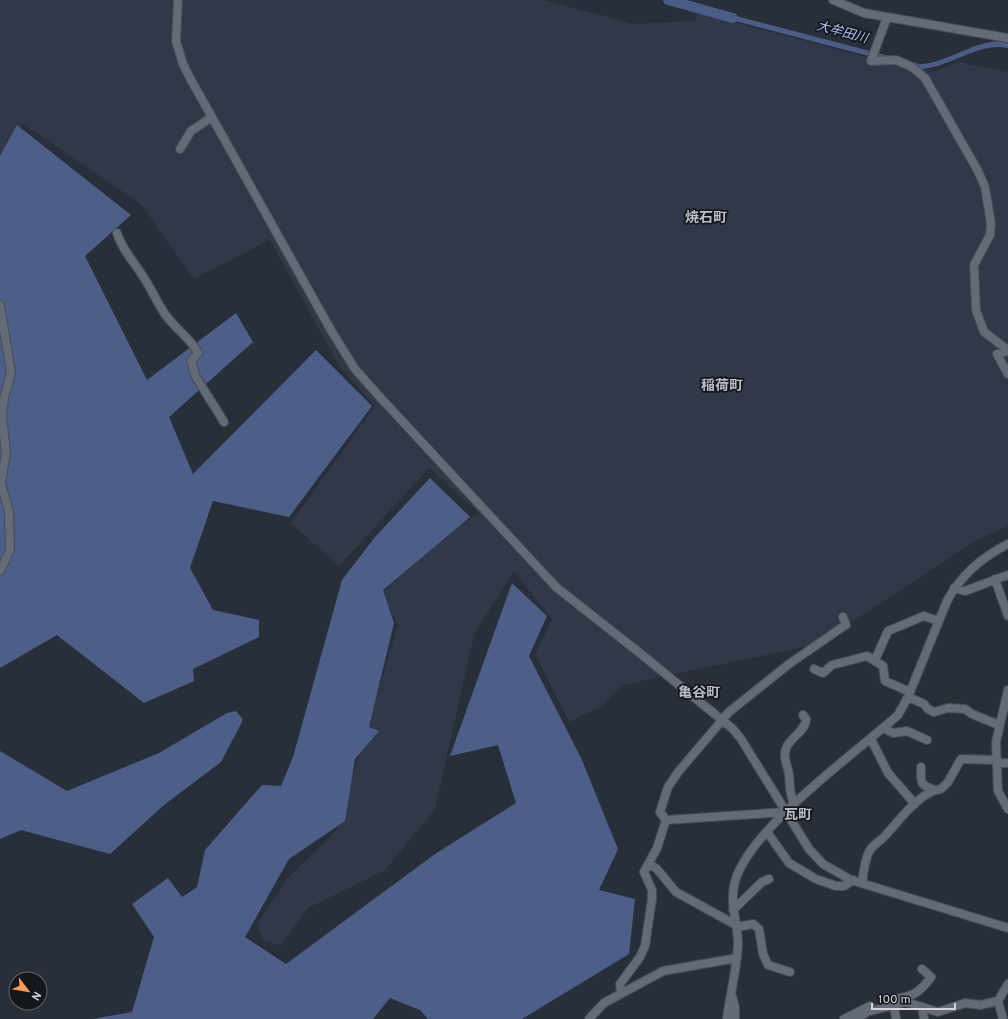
<svg xmlns="http://www.w3.org/2000/svg" width="1008" height="1019" font-family="Overpass,'Noto Sans JP',sans-serif">
  <style>
    .built { fill: #313949 }
    .forest { fill: #4c5f88 }
    .water { fill: #4a5d86 }
    .lines { fill: none; stroke-linecap: round; stroke-linejoin: round }
    .river { stroke: #4a5d86; stroke-width: 10 }
    .minor-casing { stroke: #474c54; stroke-width: 10 }
    .minor { stroke: #646a76; stroke-width: 8 }
    .labels { text-anchor: middle; dominant-baseline: central; stroke-width: 3.5; stroke-linejoin: round; paint-order: stroke }
    .water-label { font-size: 13px; font-style: italic; fill: #a7c0f5; stroke: #14171b }
    .quarter-label { font-size: 14px; font-weight: bold; fill: #b8becc; stroke: #14171b }
  </style>
  <rect width="100%" height="100%" fill="#292f39"/>
  <path class="built" d="M0,0H543L633,24L695,21L697,12L914,70L936,71L958,62L1008,72V526L975,541L818,644L622,685L601,707L569,722L535,654L552,620L514,571L474,634L435,809L385,870L308,908L281,945L263,941L257,924L288,878L337,830L398,625L382,593L432,542L479,513L429,468L339,566L291,523L375,406L340,367L270,240L194,279L141,204L23,124L0,166Z"/>
  <path class="forest" d="M17,125L131,215L85,256L147,380L236,313L253,342L169,417L193,474L316,350L372,406L289,517L213,501L190,568L213,610L259,620V637L193,669L194,681L144,703L57,635L0,668V156Z
    M430,478L470,517L383,590L394,623L369,727L379,731L355,759L345,821L289,859L245,937L286,964L435,854L516,803L498,745L450,756L512,583L547,616L529,656L582,760L618,849L599,890L635,899L629,954L522,1019H428L420,1010L390,998L373,1019H92L132,1012L154,937L132,904L168,878L182,897L197,887L205,850L262,785L281,786L293,757L342,580L375,537Z
    M236,711L242,718V722L221,762L164,805L110,854L21,830L0,839V751L67,791L159,753L227,713Z"/>
  <path class="water" d="M717,11L920,64C949,63 979,36 1008,42V48C979,41 948,69 918,69L724,18Z"/>
  <g class="lines">
    <path class="river" d="M668,0L733,18"/>
    <g class="minor-casing">
      <path id="minor" d="M178,0L176,41L183,64L190,78L332,332L355,369L379,396L556,587L641,654L733,729L741,739L809,849L823,864L851,880L1008,928
        M833,0L864,13L1008,38
        M886,20L871,61L896,60L912,67L925,78L978,171L985,187L991,224L990,235L974,265L976,310L984,332L1008,350
        M180,149L191,131L212,117
        M117,233C122,250 135,263 144,278C153,291 158,306 168,318C177,330 192,340 198,353L191,361L196,377L224,422
        M0,305L11,373L4,398L2,416L6,453L1,483L9,512L10,550L0,571
        M1008,351L997,354L1008,374
        M995,579L1008,616
        M954,588L965,591L1008,575
        M875,660L888,631L924,616L938,621
        M814,669L823,673L832,665L867,656L883,666L885,681L910,692
        M1008,690L996,742L998,791L1008,809
        M908,697L924,704L928,709L934,712L948,708L965,709L972,714L999,725
        M883,728L893,733L907,731L927,740
        M871,739L888,773L915,804
        M997,763H1008
        M921,767C921,783 919,785 935,790
        M794,804C789,792 790,786 789,774C787,764 782,756 787,746C792,737 806,730 806,719L803,715
        M666,820L785,812
        M767,832L789,863L816,879L836,886H844L853,880
        M649,864L657,869L676,892L736,925
        M862,883C864,872 864,860 870,850C873,845 879,842 883,838C897,824 919,791 941,789L948,782L961,759L997,760
        M733,910L762,882L769,879
        M737,927L753,924L759,929L763,954L768,965L790,972
        M621,993L620,984L640,957L645,946L652,899V890L644,872L657,848L666,820L660,812L668,787L679,771L729,712L789,664L844,626L846,625L843,617
        M732,996L735,1007V1019
        M897,999C915,995 919,993 931,977L922,969
        M894,1005L896,1019
        M922,1007L924,1019
        M589,1019L604,1003L663,971L737,958
        M727,1019C730,994 737,969 738,944C738,924 730,906 734,886C744,832 856,753 898,715L908,697L947,601C961,575 982,557 1008,544
        M844,1019L870,1006
        M857,1019L867,1012L906,1002L938,1012L965,1003L980,1005L998,1001
        M1003,1019L998,1001L1008,984"/>
    </g>
    <use href="#minor" class="minor"/>
  </g>
  <g class="labels">
    <g class="water-label">
      <text transform="translate(842 33) rotate(15)">大牟田川</text>
    </g>
    <g class="quarter-label">
      <text x="706" y="218">焼石町</text>
      <text x="722" y="386">稲荷町</text>
      <text x="699" y="693">亀谷町</text>
      <text x="798" y="815">瓦町</text>
    </g>
  </g>
  <g transform="translate(28 991) rotate(121)"><circle r="19" fill="#14171b" stroke="#606368"/>
  <path d="M0-3L7 15L0 10L-7 15Z" fill="#fd9c56"/>
  <text y="-6" font-size="11" font-weight="bold" text-anchor="middle" fill="#d1d4db">N</text>
  </g>
  <path d="M872 1003v6h83v-6" fill="none" stroke="#d1d4db" stroke-width="2"/>
  <text x="878" y="1003" font-size="12" fill="#d1d4db" stroke="#14171b" stroke-width="3" paint-order="stroke">100 m</text>
</svg>
